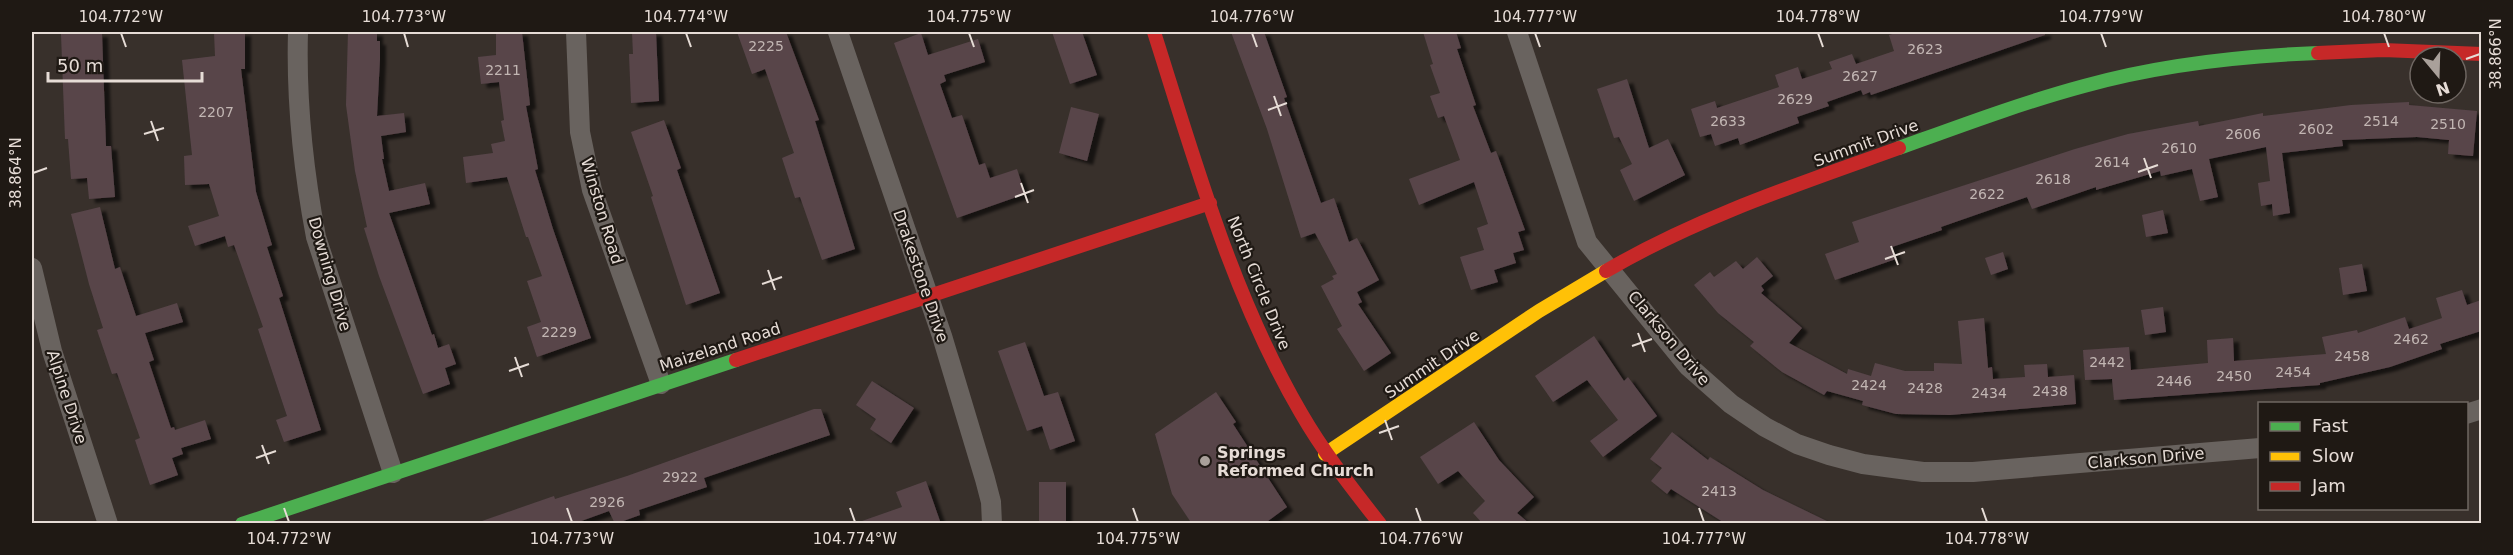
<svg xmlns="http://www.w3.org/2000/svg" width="2513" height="555" font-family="'DejaVu Sans',sans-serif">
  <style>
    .building { fill: #58454a; filter: url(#shadow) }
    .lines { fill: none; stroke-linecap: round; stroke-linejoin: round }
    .street { stroke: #69635f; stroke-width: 20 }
    .fast { stroke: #4caf50; stroke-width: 14 }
    .slow { stroke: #ffc107; stroke-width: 14 }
    .jam { stroke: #c62828; stroke-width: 14 }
    .ticks { fill: none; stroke: #e6dcd6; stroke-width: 2 }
    .poi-dot { fill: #a9a09a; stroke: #1f1914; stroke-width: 2 }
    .labels { text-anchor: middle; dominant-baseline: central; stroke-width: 4.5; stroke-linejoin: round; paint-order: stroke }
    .number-label { font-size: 14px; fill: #c2b6b3 }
    .street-label { font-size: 16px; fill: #e6dcd6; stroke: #1f1914 }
    .poi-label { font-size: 16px; font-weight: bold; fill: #e6dcd6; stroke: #1f1914; text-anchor: start }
    .neatline { fill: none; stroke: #e6dcd6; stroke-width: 2 }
    .ticks-label { font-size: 15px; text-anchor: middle; fill: #e6dcd6 }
  </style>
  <defs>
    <filter id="shadow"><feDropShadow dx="6" dy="4" stdDeviation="1.5" flood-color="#0009"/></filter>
  </defs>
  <rect width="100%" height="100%" fill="#38302b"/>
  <path class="building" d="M214,32H245V69H241L256,192L272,245L267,247L283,296L279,298L321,430L284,442L276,420L287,416L258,329L263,327L234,245L228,247L225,236L195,246L188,226L219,216L209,184L185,185L184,156L192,155L182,60L215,56Z
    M348,32H377V41H380V59L377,116L404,113L406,132L381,136L384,159H382L389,191L425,183L430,204L389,213L432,335L434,334L438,348L449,344L456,364L445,368L450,384L423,394L379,276L364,228L367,227L355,171L346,105Z
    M496,32H522L530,105L526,106L538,169L535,170L553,229L591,338L537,357L527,327L541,322L527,281L542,276L528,237H526L507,177L466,183L463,157L493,153L491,144L505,141L501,121L504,120L499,82L481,84L478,57L496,55Z
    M632,32H656L659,101L631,103L629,54H633Z
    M737,32H786L819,120L815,121L855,249L822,260L800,197L795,198L782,158L794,153L765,69L752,74Z
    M1052,32H1082L1097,75L1070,84Z
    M1231,32H1264L1287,97L1284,98L1321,203L1334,198L1349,242L1357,238L1379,280L1357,292L1362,302L1358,304L1391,353L1364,371L1337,329L1342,326L1321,286L1334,279L1332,276L1337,274L1315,233L1301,238L1267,129Z
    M1423,32H1456L1461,48L1457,49L1476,105L1473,106L1491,153L1496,151L1525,230L1518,232L1524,250L1513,253L1516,263L1494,270L1498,282L1471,290L1460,257L1484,250L1477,228L1488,224L1474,182L1419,205L1409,179L1460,160L1444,116L1438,118L1430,96L1440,93L1430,65L1433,64Z
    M1899,32H2045V35L1871,95L1870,92L1863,95L1861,90L1827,102L1829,106L1797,117L1799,123L1740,145L1738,138L1715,146L1711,134L1700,137L1691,109L1715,101L1717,108L1779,87L1775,75L1798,67L1802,79L1832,69L1829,62L1852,54L1856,64L1894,51L1889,35Z
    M102,33L106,146H111L115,197L89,199L87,178L71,179L68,139H65L61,34Z
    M921,33L928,55L978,39L985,62L944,75L946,81L940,84L952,118L962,115L979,165L985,163L990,178L1017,169L1025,194L957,218L894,43Z
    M1627,79L1649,148L1668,139L1685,175L1634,201L1620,170L1632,164L1619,137L1614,138L1597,89Z
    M2409,102V105L2477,111L2473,156L2448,154L2449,140L2417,137L2342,140L2343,146L2282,153L2290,213L2273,216L2272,204L2261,206L2258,183L2270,181L2266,147L2209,159L2218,197L2200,201L2192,169L2161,176L2160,171L2096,190V187L2032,209L2027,197L1941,227L1942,230L1892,247L1896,259L1835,280L1825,254L1859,242L1852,222L2075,149L2128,134L2198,121L2199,126L2263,113V116L2351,105Z
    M1071,107L1099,114L1087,161L1059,153Z
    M664,120L681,168L677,170L720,293L686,305L651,197L653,196L631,132Z
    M100,207L115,269L120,267L136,316L177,303L183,322L145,333L154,360L149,362L171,428L174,427L175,430L205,420L211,439L181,448L183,454L172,458L178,475L150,485L135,440L140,438L117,373L112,374L97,330L103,328L89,284L71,214Z
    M2163,210L2168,233L2146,237L2142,215Z
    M2003,252L2008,269L1991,275L1985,258Z
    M1757,257L1773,276L1761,286L1764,290L1761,293L1802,328L1789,343L1847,374L1848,369L1871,376L1875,363L1905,371H1934V363L1962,364L1958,321L1984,318L1988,368L1992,367L1993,379L2025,377L2024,365L2047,364L2048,377L2074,375L2076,404L1950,415L1896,414L1862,405L1863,401L1827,391L1824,395L1782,372L1750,346L1754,342L1718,313L1694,285L1710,272L1714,277L1736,261L1743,269Z
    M2362,264L2367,291L2343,295L2339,268Z
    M2462,290L2467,305L2481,300V331L2440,344L2442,349L2390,367L2320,383V385L2114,400L2112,379L2085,380L2083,350L2129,347L2131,370L2208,363L2207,340L2233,338L2234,361L2326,354L2322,337L2357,330L2358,333L2405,317L2409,329L2442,318L2436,298Z
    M2163,307L2166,332L2145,335L2141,310Z
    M1594,336L1624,381L1628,377L1657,416L1603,457L1590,441L1618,420L1587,380L1553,402L1535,376Z
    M1025,342L1044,396L1058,392L1075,441L1050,450L1042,426L1027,431L998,351Z
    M872,381L914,408L891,443L870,429L876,419L856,405Z
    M1216,392L1236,422L1233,424L1287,507L1264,524H1192L1172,494L1155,434Z
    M814,409H821L830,435L704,478L707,487L639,510L640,515L615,524L609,511L573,524H482V521L554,496L555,499L627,476Z
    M1474,422L1499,460L1534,497L1517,513L1530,524H1483L1473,513L1485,501L1458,471L1438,484L1420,457Z
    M1672,432L1708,460L1710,457L1763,490L1833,524H1726L1671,489L1667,494L1651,481L1662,468L1650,459Z
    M926,481L941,524H863L862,521L902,507L896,492Z
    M1039,482H1066V524H1039Z"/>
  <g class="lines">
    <path class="street" d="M298,32C296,101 303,168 316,237L393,473
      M576,32L580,132L592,190L661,384
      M838,32L942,336L985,479L991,502L992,524
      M1517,32L1587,242L1688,366L1731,404L1765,427L1797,444L1829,455L1863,464L1923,472H1973L2260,448
      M32,268L52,351L108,524
      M2466,414L2482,409"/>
    <path class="fast" d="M1899,148C1960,126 2021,103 2084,86C2159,65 2240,56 2318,53
      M242,524L736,360"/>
    <path class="slow" d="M1325,454L1539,311L1606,271"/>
    <path class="jam" d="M1154,32C1195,161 1232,295 1301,413C1324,453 1352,488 1380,524
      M2318,53L2383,50L2482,54
      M1606,271C1698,217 1799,184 1899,148
      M736,360L1210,203"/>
  </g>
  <path class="ticks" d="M121,33L126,47M404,33L408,47M686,33L691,47M969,33L974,47M1252,33L1257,47M1535,33L1540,47M1818,33L1823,47M2101,33L2106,47M2384,33L2389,47M2466,59L2480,54M1274,96L1281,116M1268,110L1287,103M151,121L158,141M144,134L164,128M2144,158L2151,178M2138,172L2158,165M33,173L47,168M1021,183L1028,203M1015,197L1034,190M1891,246L1898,265M1885,259L1905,252M768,270L775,290M762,284L782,277M1638,333L1645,352M1632,346L1652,339M515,357L522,377M509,371L529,364M1385,420L1392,440M1379,433L1399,426M262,445L269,464M256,458L276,451M284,508L289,522M567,508L572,522M850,508L855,522M1133,508L1138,522M1416,508L1421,522M1699,508L1704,522M1982,508L1987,522"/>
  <circle class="poi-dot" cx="1205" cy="461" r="6"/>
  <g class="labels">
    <g class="number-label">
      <text x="766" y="46">2225</text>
      <text x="1925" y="49">2623</text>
      <text x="503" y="70">2211</text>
      <text x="1860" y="76">2627</text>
      <text x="1795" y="99">2629</text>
      <text x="216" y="112">2207</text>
      <text x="1728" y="121">2633</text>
      <text x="2381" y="121">2514</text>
      <text x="2448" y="124">2510</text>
      <text x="2316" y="129">2602</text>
      <text x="2243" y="134">2606</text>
      <text x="2179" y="148">2610</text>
      <text x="2112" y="162">2614</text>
      <text x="2053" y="179">2618</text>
      <text x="1987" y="194">2622</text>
      <text x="559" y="332">2229</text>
      <text x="2411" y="339">2462</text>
      <text x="2352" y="356">2458</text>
      <text x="2107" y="362">2442</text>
      <text x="2293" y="372">2454</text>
      <text x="2234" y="376">2450</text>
      <text x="2174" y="381">2446</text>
      <text x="1869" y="385">2424</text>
      <text x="1925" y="388">2428</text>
      <text x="2050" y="391">2438</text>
      <text x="1989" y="393">2434</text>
      <text x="680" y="477">2922</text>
      <text x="1719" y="491">2413</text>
      <text x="607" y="502">2926</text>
    </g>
    <g class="street-label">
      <text transform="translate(1866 143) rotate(-20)">Summit Drive</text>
      <text transform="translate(602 211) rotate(73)">Winston Road</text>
      <text transform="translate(330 274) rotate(74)">Downing Drive</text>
      <text transform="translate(921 276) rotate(71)">Drakestone Drive</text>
      <text transform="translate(1259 283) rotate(68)">North Circle Drive</text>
      <text transform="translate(1669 338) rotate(50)">Clarkson Drive</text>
      <text transform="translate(720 347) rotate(-18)">Maizeland Road</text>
      <text transform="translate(1432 364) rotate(-34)">Summit Drive</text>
      <text transform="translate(67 397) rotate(72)">Alpine Drive</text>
      <text transform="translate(2146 458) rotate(-5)">Clarkson Drive</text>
    </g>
    <g class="poi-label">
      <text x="1217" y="452">Springs<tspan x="1217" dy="18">Reformed Church</tspan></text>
    </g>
  </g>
  <rect width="2513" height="555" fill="none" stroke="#1f1914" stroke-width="66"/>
  <rect x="2258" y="402" width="210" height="108" fill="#1f1914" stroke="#6f6762" stroke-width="1.5"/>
  <rect x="2270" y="422" width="30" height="9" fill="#4caf50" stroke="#6f6762" stroke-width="1.5"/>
  <text x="2312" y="432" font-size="18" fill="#e6dcd6">Fast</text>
  <rect x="2270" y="452" width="30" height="9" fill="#ffc107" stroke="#6f6762" stroke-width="1.5"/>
  <text x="2312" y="462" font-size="18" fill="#e6dcd6">Slow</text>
  <rect x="2270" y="482" width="30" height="9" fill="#c62828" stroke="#6f6762" stroke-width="1.5"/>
  <text x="2312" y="492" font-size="18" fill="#e6dcd6">Jam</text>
  <g transform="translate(2438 75) rotate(161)"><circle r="28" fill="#1f1914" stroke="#6f6762" stroke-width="1.5"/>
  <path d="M0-4.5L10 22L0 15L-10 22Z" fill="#a9a09a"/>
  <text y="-9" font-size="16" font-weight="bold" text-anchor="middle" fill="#e6dcd6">N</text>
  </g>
  <path d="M48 72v9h154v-9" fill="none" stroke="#e6dcd6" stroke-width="3"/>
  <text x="57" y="72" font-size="18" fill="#e6dcd6" stroke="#1f1914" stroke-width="4.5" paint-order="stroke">50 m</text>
  <rect x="33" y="33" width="2447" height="489" class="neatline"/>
  <g class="ticks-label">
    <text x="121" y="22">104.772°W</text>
    <text x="404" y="22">104.773°W</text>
    <text x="686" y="22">104.774°W</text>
    <text x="969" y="22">104.775°W</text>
    <text x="1252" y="22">104.776°W</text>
    <text x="1535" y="22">104.777°W</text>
    <text x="1818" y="22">104.778°W</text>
    <text x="2101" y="22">104.779°W</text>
    <text x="2384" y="22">104.780°W</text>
    <text transform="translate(2496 54) rotate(-90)" y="5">38.866°N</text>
    <text transform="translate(16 173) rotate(-90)" y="5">38.864°N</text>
    <text x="289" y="544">104.772°W</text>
    <text x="572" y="544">104.773°W</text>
    <text x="855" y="544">104.774°W</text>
    <text x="1138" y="544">104.775°W</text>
    <text x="1421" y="544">104.776°W</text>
    <text x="1704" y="544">104.777°W</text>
    <text x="1987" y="544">104.778°W</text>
  </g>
</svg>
